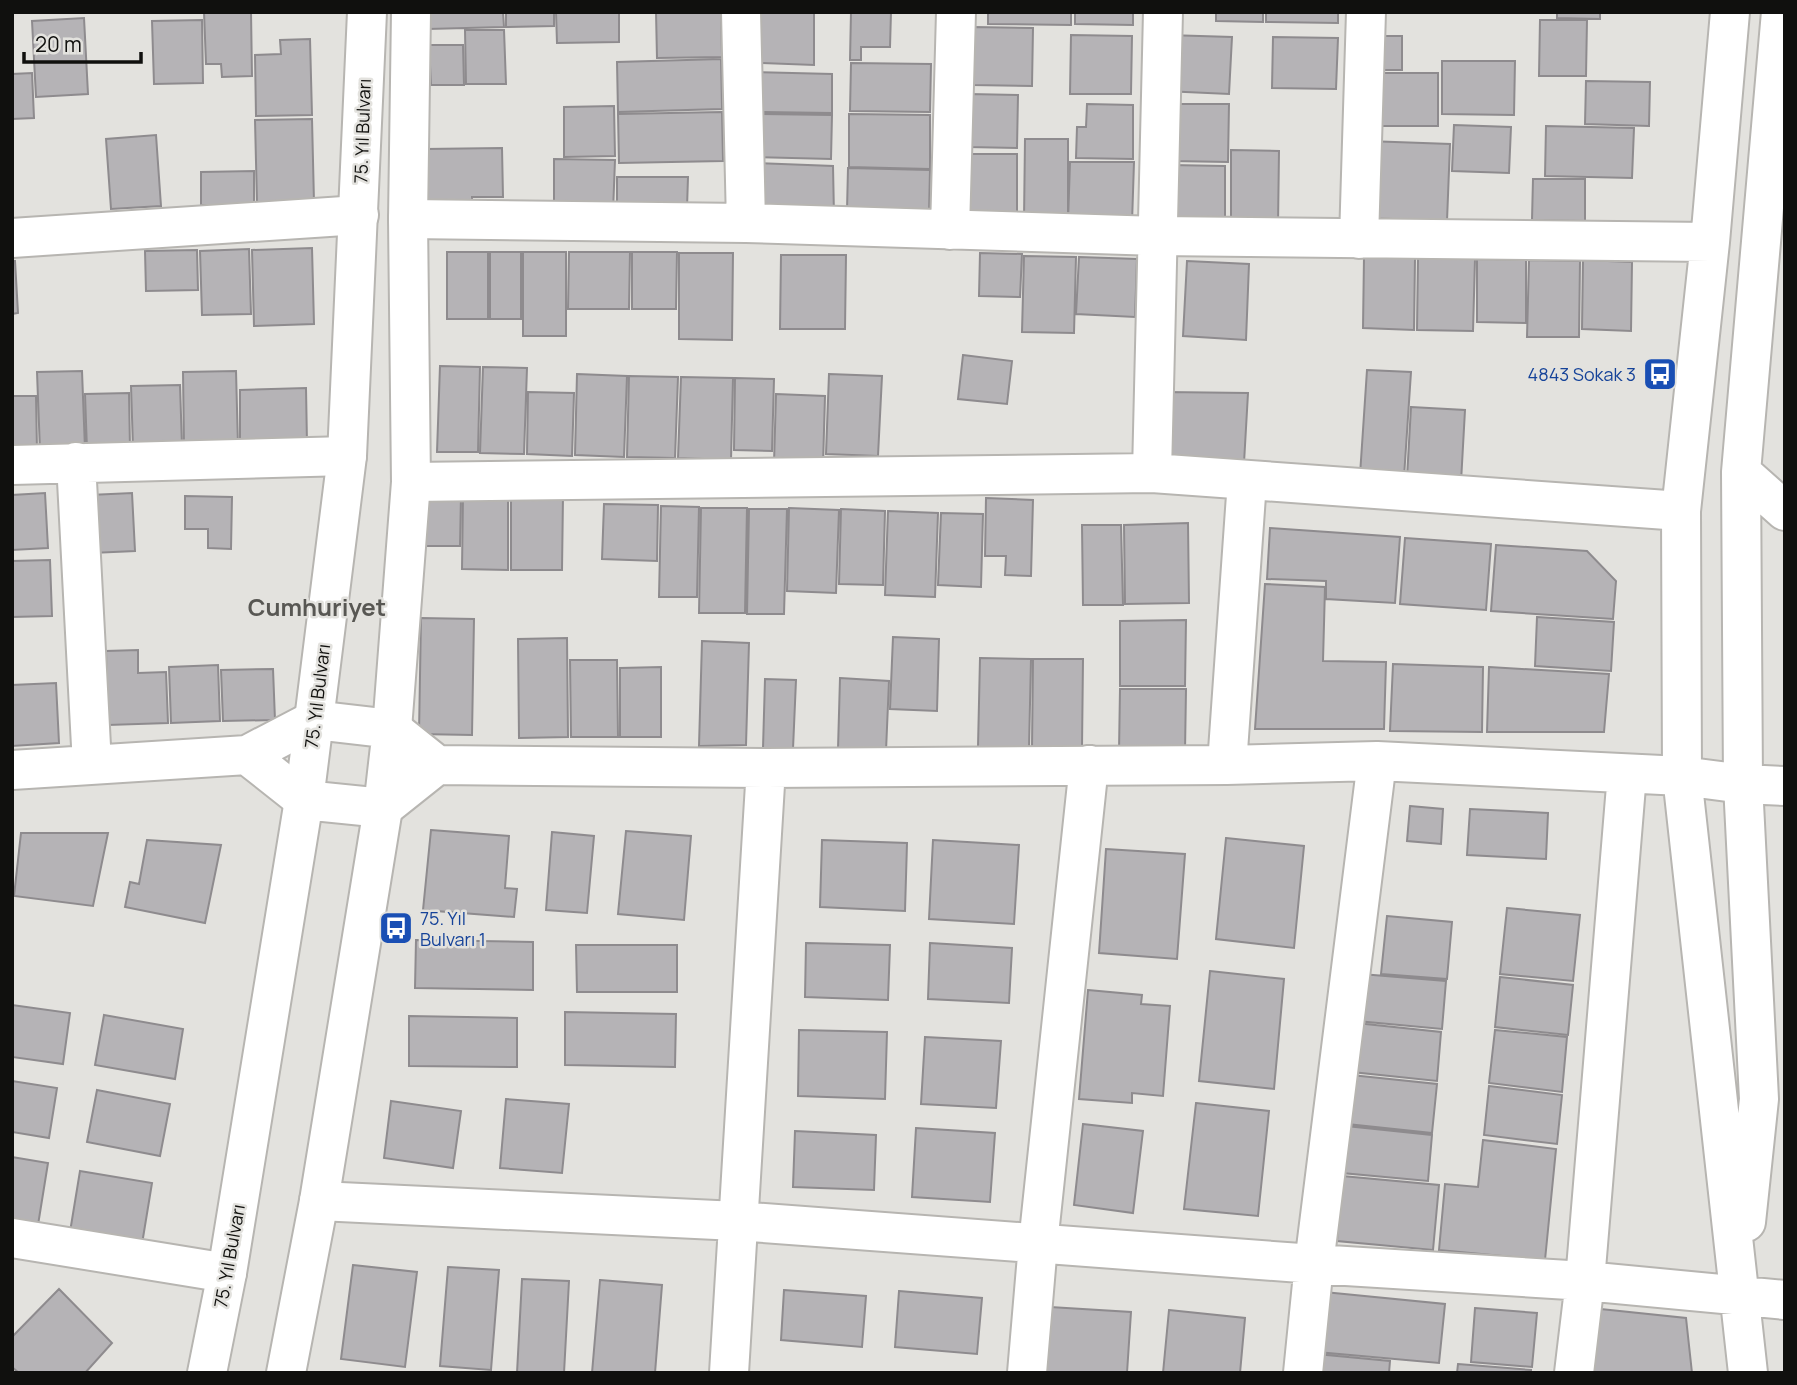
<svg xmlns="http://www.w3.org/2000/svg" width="1797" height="1385" font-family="Manrope,sans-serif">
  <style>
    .building { fill: #b5b3b6; stroke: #8e8b8e; stroke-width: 2 }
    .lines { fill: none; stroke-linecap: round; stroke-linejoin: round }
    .minor-casing { stroke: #b7b5b1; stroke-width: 42 }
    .major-casing { stroke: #b7b5b1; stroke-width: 42 }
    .minor { stroke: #fff; stroke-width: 38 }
    .major { stroke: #fff; stroke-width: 38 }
    .labels { text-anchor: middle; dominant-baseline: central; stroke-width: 5; stroke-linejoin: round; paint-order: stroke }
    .street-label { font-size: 18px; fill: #10100e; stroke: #e3e2de }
    .transit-label { font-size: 18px; fill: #164399; stroke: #e3e2de; text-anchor: end }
    .district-label { font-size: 24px; font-weight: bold; fill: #585753; stroke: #e3e2de }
  </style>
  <rect width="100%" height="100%" fill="#e3e2de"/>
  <path class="building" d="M204,12H251L252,76L222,77L221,64H206Z
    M428,12H503L504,27L428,29Z
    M506,12H554V26L506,27Z
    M556,12H619V42L557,43Z
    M656,12H721L722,57L657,58Z
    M760,12H814V65L760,63Z
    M851,12H891L890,47H861V60H850Z
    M988,12H1071V25L988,24Z
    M1075,12H1133V25L1075,24Z
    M1216,12H1263V22L1216,21Z
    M1266,12H1338V23L1266,22Z
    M1557,12H1600V19L1557,18Z
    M84,18L88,94L36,97L32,21Z
    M202,20L203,83L154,84L152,21Z
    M1540,20H1587L1586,76H1539Z
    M973,27L1033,28L1032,86L972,85Z
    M465,30H504L506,84H466Z
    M1071,35L1132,36L1131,94H1070Z
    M1167,35L1232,37L1229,94L1164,91Z
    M1369,36H1402V70H1369Z
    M1273,37L1338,38L1336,89L1272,88Z
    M310,39L312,115L256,116L255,55L281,54L280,40Z
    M429,45H463L464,85H431Z
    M721,59L722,109L618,112L617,62Z
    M1442,61H1515L1514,115L1442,114Z
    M851,63L931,64L930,112L850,111Z
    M755,72L832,74V113L754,112Z
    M32,73L34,118L12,119V74Z
    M1370,73H1438V126H1370Z
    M1586,81L1650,82L1649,126L1585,124Z
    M969,94L1018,95L1017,148L968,147Z
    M1087,104L1133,105V159L1076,158L1077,127H1086Z
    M1173,104H1229L1228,162L1172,161Z
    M614,106L615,156L564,157V107Z
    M722,112L723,161L619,163L618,114Z
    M754,114L832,115L831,159L754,157Z
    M849,114L930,115V169L849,167Z
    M312,119L314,202L257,203L255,120Z
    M1454,125L1511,127L1509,173L1452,171Z
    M1546,126L1634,128L1632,178L1545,176Z
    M156,135L161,206L111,209L106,139Z
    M1025,139H1068V220H1024Z
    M1367,141L1450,144L1447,221L1366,218Z
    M502,148L503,197H472V208H426L425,149Z
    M1231,150L1279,151L1278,226L1231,225Z
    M958,154H1017V222H958Z
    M554,159L615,160L613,212L554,211Z
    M1070,162H1134L1132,223L1068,222Z
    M752,163L833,166L834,216L751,213Z
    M1169,165L1225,166V224L1168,223Z
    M848,168L930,170L929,213L847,210Z
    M254,171V205H201V172Z
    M617,177H688L687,208L617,213Z
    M1533,179H1585V221L1532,220Z
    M312,248L314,324L254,326L252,250Z
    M249,249L251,314L202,315L200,251Z
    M197,250L198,290L146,291L145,251Z
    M447,252H488V319H447Z
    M490,252H521V319H490Z
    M523,252H566V336H523Z
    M569,252H630L629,309H568Z
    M632,252H677L676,309H632Z
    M679,253H733L732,340L679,339Z
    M980,253L1022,254L1020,297L979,296Z
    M781,255H846L845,329H780Z
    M1024,256L1076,257L1074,333L1022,332Z
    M1079,257L1137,259L1135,317L1076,314Z
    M1364,257L1415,258L1414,330L1363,328Z
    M1418,258L1475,259L1473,331L1417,330Z
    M1477,259L1526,260V323L1477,322Z
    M1529,260L1580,261L1579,337H1527Z
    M1583,260L1632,262L1631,331L1582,329Z
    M12,261H15L18,313L12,314Z
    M1187,261L1249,264L1246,340L1183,336Z
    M963,355L1012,361L1007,404L958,399Z
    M440,366L480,367L478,452H437Z
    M483,367L527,368L524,454L480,453Z
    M1367,370L1411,372L1404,477L1360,475Z
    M82,371L85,449L40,451L37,372Z
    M236,371L238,446H184L183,372Z
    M577,374L627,376L624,457L575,455Z
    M829,374L882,376L878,456L826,454Z
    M629,376L678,377L675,458L627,457Z
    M681,377L733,378L731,460L678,458Z
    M735,378L774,379L772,451L734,450Z
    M180,385L182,446L133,448L131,386Z
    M306,388L307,444L240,446V390Z
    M528,392L574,393L572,456L527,454Z
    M1165,392L1248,393L1244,463L1160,458Z
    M129,393L130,449L87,450L85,394Z
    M776,394L825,396L823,465L774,463Z
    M12,396H36L37,451L12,452Z
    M1411,407L1465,410L1461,482L1407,478Z
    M45,493L48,548L12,550V495Z
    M132,493L135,551L92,553L90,495Z
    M426,494L461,495L460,546H425Z
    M463,495L508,496V570L462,569Z
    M511,495L563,496L562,570H511Z
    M185,496L232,497L231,549L208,548V529H185Z
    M986,498L1033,500L1031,576L1005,575L1006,556H985Z
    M604,504L658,505L657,561L602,559Z
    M661,506L699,507L697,597H659Z
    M701,508H747L745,613H699Z
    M789,508L839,510L836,593L787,591Z
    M749,509H787L784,614H747Z
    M841,509L885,511L883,585L839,584Z
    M888,511L938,513L935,597L885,595Z
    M941,513L983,514L981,587L938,585Z
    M1188,523L1189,603L1125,604L1124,525Z
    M1082,525H1121L1123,605H1083Z
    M1270,528L1400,537L1395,603L1326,599V581L1267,579Z
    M1405,538L1491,544L1486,610L1400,604Z
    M1496,545L1587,551L1616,581L1613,619L1491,611Z
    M50,560L52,616L12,617V561Z
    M1265,584L1325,587L1323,661L1386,662L1384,729H1255Z
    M1537,617L1614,622L1611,671L1535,666Z
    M421,618L474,619L472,735L419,734Z
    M1186,620L1185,686H1120V621Z
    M893,637L939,639L937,711L890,709Z
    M567,638L568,737L519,738L518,639Z
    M702,641L749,643L746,745L699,746Z
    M138,650V673L166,672L168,723L108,725L106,651Z
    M980,658L1031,659L1029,748L978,747Z
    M1033,659H1083L1082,748H1032Z
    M570,660H617L618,737H571Z
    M1393,664L1483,667L1482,732L1390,731Z
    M218,665L220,721L171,723L169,667Z
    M661,667V737H620V668Z
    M1489,667L1609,674L1604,732H1487Z
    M273,669L275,720L223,721L221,670Z
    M840,678L889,681L886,751L838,749Z
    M765,679L796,680L793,749L763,748Z
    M56,683L59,743L12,746V685Z
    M1120,689H1186L1185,752H1119Z
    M1410,806L1443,809L1441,844L1407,841Z
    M1470,809L1548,813L1546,859L1467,855Z
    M431,830L509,836L505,888L517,889L514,917L423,910Z
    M626,831L691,836L684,920L618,914Z
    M552,832L594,836L587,913L546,910Z
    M21,833H108L93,906L14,896Z
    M1226,838L1304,846L1294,948L1216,939Z
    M147,840L221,845L205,923L125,907L130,882L139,884Z
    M822,840L907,843L905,911L820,907Z
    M933,840L1019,845L1014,924L929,919Z
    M1106,849L1185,854L1177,959L1099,953Z
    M1507,908L1580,915L1573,981L1500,974Z
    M1387,916L1452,922L1447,979L1381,974Z
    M416,940L533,942V990L415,988Z
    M806,943L890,945L888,1000L805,997Z
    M930,943L1012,948L1009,1003L928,999Z
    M576,945H677V992H577Z
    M1210,971L1284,979L1274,1089L1199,1081Z
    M1361,974L1446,981L1442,1029L1357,1021Z
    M1500,977L1573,985L1568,1035L1495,1027Z
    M1088,990L1142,995L1141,1004L1170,1006L1163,1096L1132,1093V1103L1079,1099Z
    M12,1005L70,1013L63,1064L12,1057Z
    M565,1012L676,1014L675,1067L565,1065Z
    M104,1015L183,1029L175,1079L95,1065Z
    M409,1016L517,1018V1067L409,1066Z
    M1356,1023L1441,1032L1437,1081L1352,1072Z
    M799,1030L887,1032L885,1099L798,1096Z
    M1495,1030L1567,1037L1562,1092L1489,1083Z
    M925,1037L1001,1041L996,1108L921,1104Z
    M1351,1075L1437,1084L1432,1133L1347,1124Z
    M12,1081L57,1088L49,1138L12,1132Z
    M1489,1086L1562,1095L1557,1144L1484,1135Z
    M97,1090L170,1104L160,1156L87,1142Z
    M506,1099L569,1104L562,1173L500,1168Z
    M391,1101L461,1111L453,1168L384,1158Z
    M1196,1103L1269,1111L1258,1216L1184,1209Z
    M1083,1124L1143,1131L1133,1213L1074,1205Z
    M1346,1126L1432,1135L1428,1181L1342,1173Z
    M916,1128L995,1133L990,1202L912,1197Z
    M795,1131L876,1135L874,1190L793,1187Z
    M1483,1140L1556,1149L1545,1260L1439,1250L1445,1184L1478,1187Z
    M12,1157L48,1163L38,1225L12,1221Z
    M80,1171L152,1183L142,1244L70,1232Z
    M1342,1176L1439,1185L1433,1250L1337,1241Z
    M353,1265L417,1272L405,1367L341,1359Z
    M448,1267L499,1270L491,1370L440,1366Z
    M522,1279L569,1281L564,1373H517Z
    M600,1280L662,1285L655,1373H592Z
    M59,1289L112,1343L85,1373H19L12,1367V1337Z
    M784,1290L866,1296L862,1347L781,1340Z
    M899,1291L982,1298L977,1354L895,1347Z
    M1324,1292L1445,1304L1439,1363L1317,1352Z
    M1050,1307L1131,1312L1127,1373H1046Z
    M1475,1308L1537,1313L1532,1367L1471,1362Z
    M1591,1308L1686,1318L1692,1373H1585Z
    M1169,1310L1245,1318L1240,1373H1163Z
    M1316,1354L1390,1361L1389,1373H1314Z
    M1458,1364L1531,1370V1373H1457Z"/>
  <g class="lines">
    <g class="minor-casing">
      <path id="minor" d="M741,12L746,223
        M1730,12L1710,242L1681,511L1682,776L1748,1373
        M408,219L746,223L1158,236L1710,242
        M950,230L956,12
        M12,238L359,215
        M1359,239L1366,12
        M76,462L92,765
        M12,465L347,456
        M1741,472L1785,511
        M1152,473L1163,12
        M411,482L1152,473L1681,511
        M392,729L437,765L766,768L1227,765L1377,761L1682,776L1743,784L1785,786
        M247,755L304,800
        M1227,765L1247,481
        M12,770L247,755L314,720
        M383,808L437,765
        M319,1201L737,1221L1314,1264L1585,1281L1785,1300
        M1746,1222L1759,1099L1743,784L1741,472L1781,12
        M12,1238L227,1273
        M729,1373L766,768
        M1027,1373L1038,1244L1089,765
        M1303,1373L1314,1264L1377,761
        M1574,1373L1585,1281L1627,774"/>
    </g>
    <g class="major-casing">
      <path id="major" d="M314,720L392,729
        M304,800L383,808
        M207,1373L227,1273L304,800L347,456L367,12
        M286,1373L319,1201L383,808L392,729L411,482L408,219L411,12"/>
    </g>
    <use href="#minor" class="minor"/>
    <use href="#major" class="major"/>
  </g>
  <defs>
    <g id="bus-square" transform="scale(1.75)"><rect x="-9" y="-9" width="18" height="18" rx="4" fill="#1a4fb4" stroke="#e3e2de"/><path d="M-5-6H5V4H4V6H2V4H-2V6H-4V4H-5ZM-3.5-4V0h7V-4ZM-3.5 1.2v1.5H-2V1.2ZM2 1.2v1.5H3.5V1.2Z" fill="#fff"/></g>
  </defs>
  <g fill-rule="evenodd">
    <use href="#bus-square" x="1660" y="374"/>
    <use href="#bus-square" x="396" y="928"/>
  </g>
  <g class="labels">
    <g class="street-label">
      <text transform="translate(362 131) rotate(-88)">75. Yıl Bulvarı</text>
      <text transform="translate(317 696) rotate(-83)">75. Yıl Bulvarı</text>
      <text transform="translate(229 1256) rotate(-80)">75. Yıl Bulvarı</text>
    </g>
    <g class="transit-label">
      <text x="1636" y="374">4843 Sokak 3</text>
      <text x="420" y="918" text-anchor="start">75. Yıl<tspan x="420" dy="21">Bulvarı 1</tspan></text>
    </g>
    <g class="district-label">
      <text x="317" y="606">Cumhuriyet</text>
    </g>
  </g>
  <rect width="1797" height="1385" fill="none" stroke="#10100e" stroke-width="28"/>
  <path d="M24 52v10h117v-10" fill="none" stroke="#10100e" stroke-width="3.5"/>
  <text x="35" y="52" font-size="21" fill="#10100e" stroke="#e3e2de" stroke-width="5" paint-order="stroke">20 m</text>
</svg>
